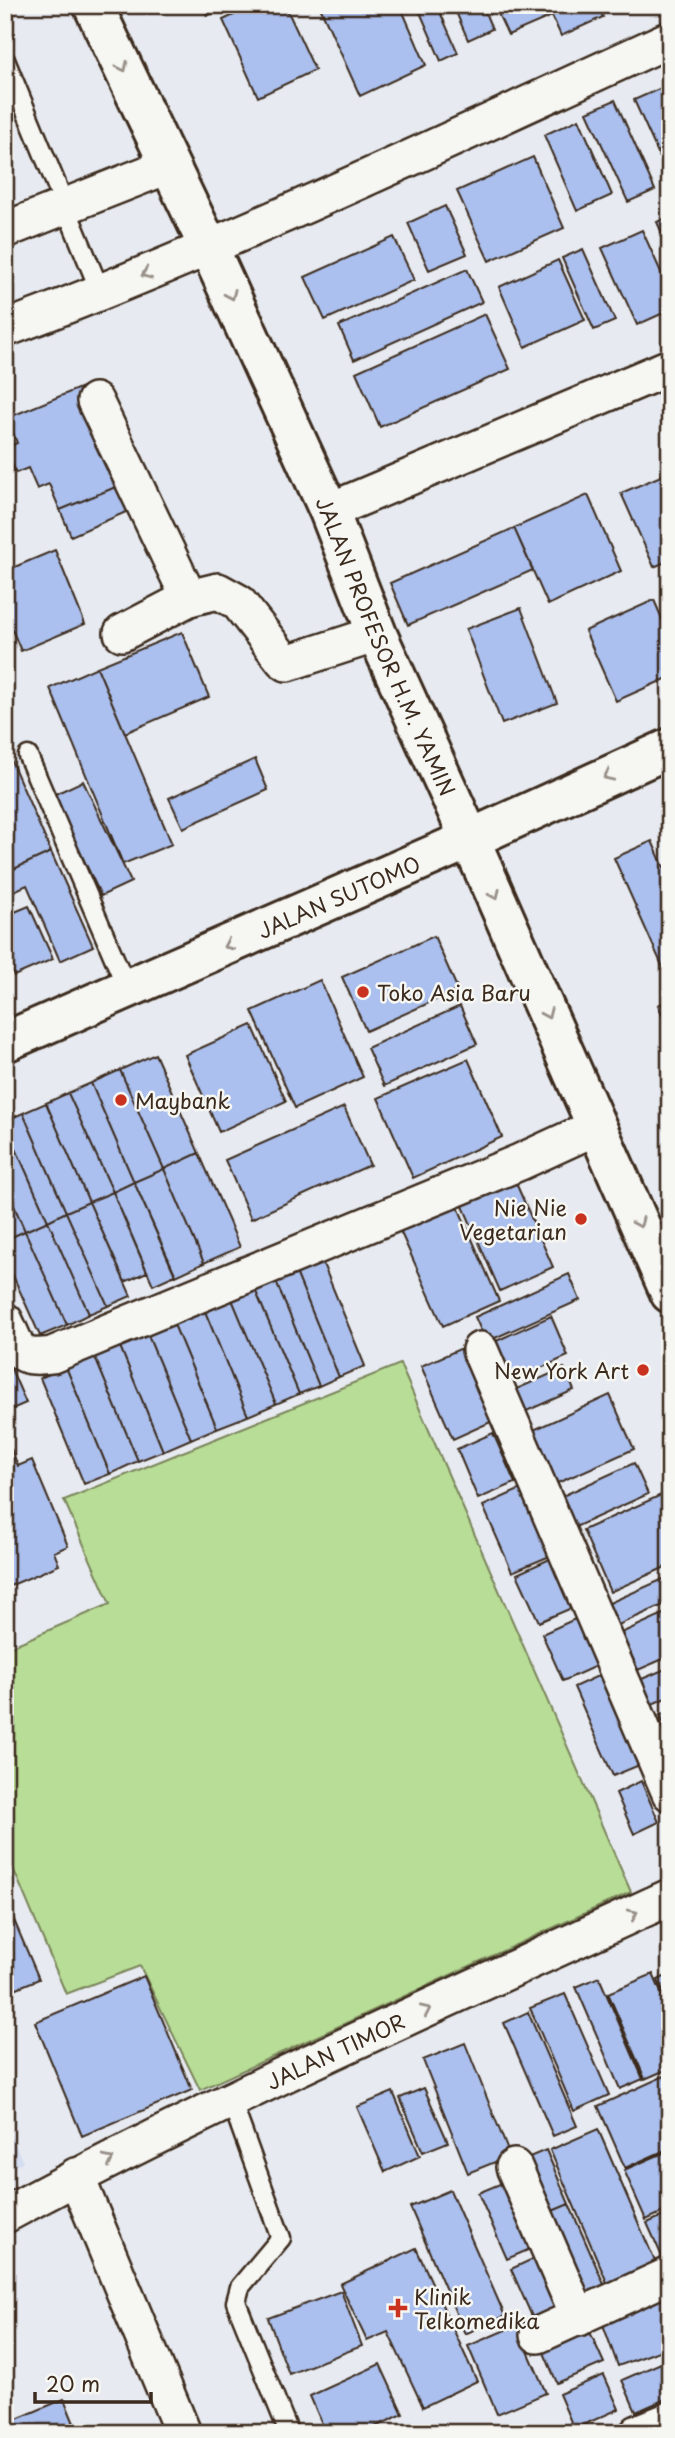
<svg xmlns="http://www.w3.org/2000/svg" width="675" height="2438" font-family="'Playpen Sans',sans-serif">
  <style>
    .built { fill: #d5def0 }
    .green { fill: #b8dd97; stroke: #7a845a; stroke-width: 2 }
    .building { fill: #abc0ee; stroke: #3b2a1e; stroke-width: 2 }
    .lines { fill: none; stroke-linecap: round; stroke-linejoin: round }
    .service-casing { stroke: #3b2a1e; stroke-width: 23 }
    .minor-casing { stroke: #3b2a1e; stroke-width: 40 }
    .secondary-casing { stroke: #3b2a1e; stroke-width: 44 }
    .primary-casing { stroke: #3b2a1e; stroke-width: 44 }
    .service { stroke: #f6f6f2; stroke-width: 18 }
    .minor { stroke: #f6f6f2; stroke-width: 35 }
    .secondary { stroke: #f6f6f2; stroke-width: 38 }
    .primary { stroke: #f6f6f2; stroke-width: 38 }
    .oneway { stroke: #989088 }
    .poi-dot { fill: #c8321e; stroke: #f6f6f2; stroke-width: 2.5 }
    .labels { text-anchor: middle; dominant-baseline: central; stroke-width: 5; stroke-linejoin: round; paint-order: stroke }
    .street-label { font-size: 21px; fill: #3b2a1e; stroke: #f6f6f2 }
    .poi-label { font-size: 21px; fill: #3b2a1e; stroke: #f6f6f2; text-anchor: start }
  </style>
  <rect width="100%" height="100%" fill="#e7ebf1"/>
  <filter id="ink" filterUnits="userSpaceOnUse"><feTurbulence type="fractalNoise" baseFrequency=".0143" numOctaves="2"/><feDisplacementMap in="SourceGraphic" scale="14" xChannelSelector="R" yChannelSelector="G"/><feConvolveMatrix kernelMatrix="1 2 1 2 8 2 1 2 1" color-interpolation-filters="sRGB"/></filter>
  <g filter="url(#ink)">
    <path class="built" d="M5,2121L23,2162L5,2171Z"/>
    <path class="green" d="M400,1364L631,1892L200,2090L140,1966L66,1994L5,1849V1649L110,1604L64,1500Z"/>
    <path class="building" d="M202,5H232L207,16Z
      M255,5H285L315,70L258,97L223,20Z
      M319,5H400L426,65L360,96Z
      M417,5H437L458,53L441,61Z
      M453,5H482L492,29L468,40Z
      M494,5H547L552,16L508,35Z
      M547,5H598L603,17L561,36Z
      M668,85L670,89V180L634,100Z
      M615,100L655,190L628,202L587,112Z
      M579,119L612,195L577,211L544,135Z
      M533,157L564,228L489,261L457,191Z
      M445,206L467,254L429,270L408,223Z
      M670,216V251L657,222Z
      M642,230L670,292V310L637,325L602,248Z
      M394,237L414,280L325,320L305,277Z
      M583,249L615,321L594,330L562,258Z
      M558,260L585,320L525,347L499,287Z
      M467,269L482,302L354,360L339,326Z
      M485,314L510,369L380,427L356,372Z
      M82,387L123,484L60,510L49,484L37,489L28,468L16,473L5,448L17,443L7,418Z
      M670,472V560L654,567L621,493Z
      M123,484L133,509L71,536L60,510Z
      M588,495L621,571L548,605L514,528Z
      M514,528L533,570L408,625L390,583Z
      M55,550L85,624L21,651L5,613V571Z
      M654,600L670,637V677L616,701L585,631Z
      M521,608L557,703L502,724L466,629Z
      M182,632L209,697L125,733L97,667Z
      M97,667L172,844L123,864L50,688Z
      M6,749L51,852L5,873V749Z
      M255,759L268,790L183,828L169,798Z
      M83,781L131,882L101,896L53,795Z
      M670,828V846L663,831Z
      M652,841L670,881V978L668,979L614,858Z
      M51,852L93,946L60,961L27,885L5,895V873Z
      M29,906L53,959L14,976L5,957V916Z
      M434,936L458,990L366,1031L342,977Z
      M320,980L363,1077L295,1108L252,1011Z
      M670,1000V1033L658,1005Z
      M460,1006L477,1044L384,1086L367,1048Z
      M252,1025L286,1101L219,1132L185,1055Z
      M155,1054L199,1153L164,1169L120,1070Z
      M468,1059L502,1137L413,1178L378,1098Z
      M120,1070L164,1169L134,1182L91,1083Z
      M91,1083L134,1182L113,1192L68,1093Z
      M68,1093L113,1192L89,1202L46,1103Z
      M46,1103L89,1202L66,1212L23,1113Z
      M344,1107L370,1165L251,1219L225,1160Z
      M23,1113L66,1212L48,1221L5,1124V1121Z
      M5,1124L48,1221L25,1231L5,1185Z
      M199,1153L240,1247L204,1263L164,1169Z
      M164,1169L204,1263L176,1276L134,1182Z
      M512,1174L553,1267L500,1291L459,1197Z
      M134,1182L175,1275L153,1285L113,1192Z
      M5,1185L25,1231L5,1240Z
      M113,1192L147,1272L125,1282L89,1202Z
      M454,1198L499,1301L443,1326L397,1224Z
      M89,1202L131,1296L108,1306L66,1212Z
      M66,1212L108,1306L89,1314L48,1221Z
      M48,1221L89,1314L67,1325L25,1231Z
      M25,1231L67,1325L40,1336L5,1258V1240Z
      M321,1259L365,1366L339,1377L295,1270Z
      M295,1270L339,1377L319,1386L275,1279Z
      M569,1274L580,1300L486,1342L475,1317Z
      M275,1279L319,1386L299,1394L254,1287Z
      M254,1287L299,1394L276,1404L231,1297Z
      M231,1297L276,1404L248,1416L204,1309Z
      M204,1309L248,1416L217,1428L173,1322Z
      M551,1316L568,1356L512,1381L494,1342Z
      M173,1322L217,1428L191,1439L147,1333Z
      M147,1333L191,1439L163,1451L119,1344Z
      M119,1344L163,1451L138,1461L94,1355Z
      M471,1344L504,1416L453,1439L421,1366Z
      M5,1355L26,1403L5,1412Z
      M94,1355L138,1461L110,1474L66,1367Z
      M66,1367L110,1474L84,1484L40,1378Z
      M564,1368L574,1390L513,1417L503,1395Z
      M610,1395L634,1449L551,1486L527,1433Z
      M493,1433L515,1483L478,1499L457,1449Z
      M11,1449L18,1466L32,1460L68,1546L54,1552L59,1565L5,1588V1451Z
      M634,1463L648,1494L571,1529L558,1498Z
      M521,1489L550,1556L512,1572L483,1506Z
      M670,1491V1565L610,1592L583,1530Z
      M552,1558L574,1607L539,1622L517,1574Z
      M670,1576V1602L616,1626L607,1604Z
      M670,1611V1656L638,1670L621,1633Z
      M586,1614L607,1661L563,1681L542,1634Z
      M670,1667V1696L648,1706L637,1681Z
      M602,1674L642,1764L613,1776L574,1687Z
      M670,1711V1737L660,1715Z
      M641,1781L659,1822L634,1834L616,1793Z
      M5,1899L39,1979L5,1993Z
      M653,1974L670,2013V2068L645,2079L608,1993Z
      M670,1974V2008L658,1980Z
      M144,1976L192,2090L82,2136L35,2022Z
      M599,1977L643,2079L620,2089L576,1987Z
      M565,1994L609,2095L574,2111L530,2008Z
      M528,2012L577,2126L553,2136L504,2023Z
      M465,2043L510,2156L468,2173L423,2060Z
      M664,2076L670,2090V2148L625,2168L598,2106Z
      M424,2088L448,2142L423,2152L400,2098Z
      M393,2092L420,2156L385,2172L357,2107Z
      M598,2129L660,2273L612,2294L550,2150Z
      M546,2150L569,2204L538,2217L515,2163Z
      M670,2150V2209L646,2220L624,2170Z
      M507,2181L535,2247L507,2259L478,2193Z
      M450,2190L505,2316L465,2334L410,2207Z
      M569,2204L610,2298L579,2312L538,2217Z
      M670,2213V2269L668,2270L647,2223Z
      M416,2248L477,2381L423,2407L388,2332L367,2341L340,2284Z
      M539,2256L562,2309L534,2321L511,2269Z
      M341,2291L362,2346L289,2374L268,2318Z
      M668,2294L670,2347L618,2366L601,2319Z
      M585,2321L604,2363L557,2383L539,2341Z
      M517,2325L546,2393L497,2414L468,2346Z
      M670,2359V2397L636,2412L622,2380Z
      M380,2364L403,2414L362,2433H326L310,2396Z
      M604,2375L619,2409L574,2429L559,2394Z
      M64,2399L78,2433H5V2424Z"/>
    <g class="lines">
      <g class="service-casing">
        <path id="service" d="M5,60L101,293
          M28,756L127,988
          M231,2100L281,2238L240,2287L236,2302L289,2433"/>
      </g>
      <g class="minor-casing">
        <g id="minor">
          <path d="M5,230L170,165"/>
          <path d="M5,329C232,244 450,139 670,39"/>
          <path d="M95,401L189,598"/>
          <path d="M329,511L670,367"/>
          <path d="M122,633L189,598L218,591L238,602L283,660L287,663L377,634"/>
          <path d="M5,1321C19,1350 16,1360 52,1355L520,1162L596,1127"/>
          <path d="M480,1350L670,1793"/>
          <path d="M514,2167L579,2318"/>
          <path d="M76,2176L183,2433"/>
          <path id="s1" d="M5,2215C221,2098 447,2000 670,1897"/>
          <path d="M538,2335L670,2275"/>
          <path d="M638,2433L670,2420"/>
        </g>
      </g>
      <g class="secondary-casing">
        <g id="secondary">
          <path id="s2" d="M5,1042L470,839L670,748"/>
        </g>
      </g>
      <g class="primary-casing">
        <g id="primary">
          <path id="s3" d="M93,5L209,248L329,511L377,634L470,839L670,1293"/>
        </g>
      </g>
      <use href="#service" class="service"/>
      <use href="#minor" class="minor"/>
      <use href="#secondary" class="secondary"/>
      <use href="#primary" class="primary"/>
    </g>
    <defs><path id="oneway-chevron" d="M-2-3.5L2.5 0L-2 3.5" fill="none" stroke-width="1.6" stroke-linecap="round" stroke-linejoin="round" transform="scale(1.75)"/></defs>
    <g class="oneway">
      <use href="#oneway-chevron" transform="translate(123 67) rotate(64)"/>
      <use href="#oneway-chevron" transform="translate(146 274) rotate(157)"/>
      <use href="#oneway-chevron" transform="translate(231 295) rotate(66)"/>
      <use href="#oneway-chevron" transform="translate(608 776) rotate(155)"/>
      <use href="#oneway-chevron" transform="translate(495 895) rotate(66)"/>
      <use href="#oneway-chevron" transform="translate(228 945) rotate(156)"/>
      <use href="#oneway-chevron" transform="translate(547 1014) rotate(66)"/>
      <use href="#oneway-chevron" transform="translate(639 1223) rotate(66)"/>
      <use href="#oneway-chevron" transform="translate(633 1914) rotate(-25)"/>
      <use href="#oneway-chevron" transform="translate(426 2010) rotate(-25)"/>
      <use href="#oneway-chevron" transform="translate(109 2160) rotate(-26)"/>
    </g>
  </g>
  <g class="poi-dot">
    <circle cx="363" cy="992" r="7"/>
    <circle cx="121" cy="1100" r="7"/>
    <circle cx="581" cy="1219" r="7"/>
    <circle cx="643" cy="1370" r="7"/>
    <path d="M394.5 2297.5h7v7h7v7h-7v7h-7v-7h-7v-7h7z"/>
  </g>
  <g class="labels">
    <g class="street-label">
      <text stroke="none"><textPath href="#s3" startOffset="705">JALAN PROFESOR H.M. YAMIN</textPath></text>
      <text stroke="none"><textPath href="#s2" startOffset="364">JALAN SUTOMO</textPath></text>
      <text stroke="none"><textPath href="#s1" startOffset="369">JALAN TIMOR</textPath></text>
    </g>
    <g class="poi-label">
      <text x="377" y="992">Toko Asia Baru</text>
      <text x="135" y="1100">Maybank</text>
      <text x="567" y="1207" text-anchor="end">Nie Nie<tspan x="567" dy="24">Vegetarian</tspan></text>
      <text x="629" y="1370" text-anchor="end">New York Art</text>
      <text x="414" y="2296">Klinik<tspan x="414" dy="24">Telkomedika</tspan></text>
    </g>
  </g>
  <rect width="675" height="2438" fill="none" stroke="#f6f6f2" stroke-width="28"/>
  <rect x="14" y="14" width="647" height="2410" fill="none" stroke="#3b2a1e" stroke-width="2.5" filter="url(#ink)"/>
  <path d="M35 2392v10h116v-10" fill="none" stroke="#3b2a1e" stroke-width="3.5"/>
  <text x="46" y="2392" font-size="21" fill="#3b2a1e" stroke="#f6f6f2" stroke-width="5" paint-order="stroke">20 m</text>
</svg>
